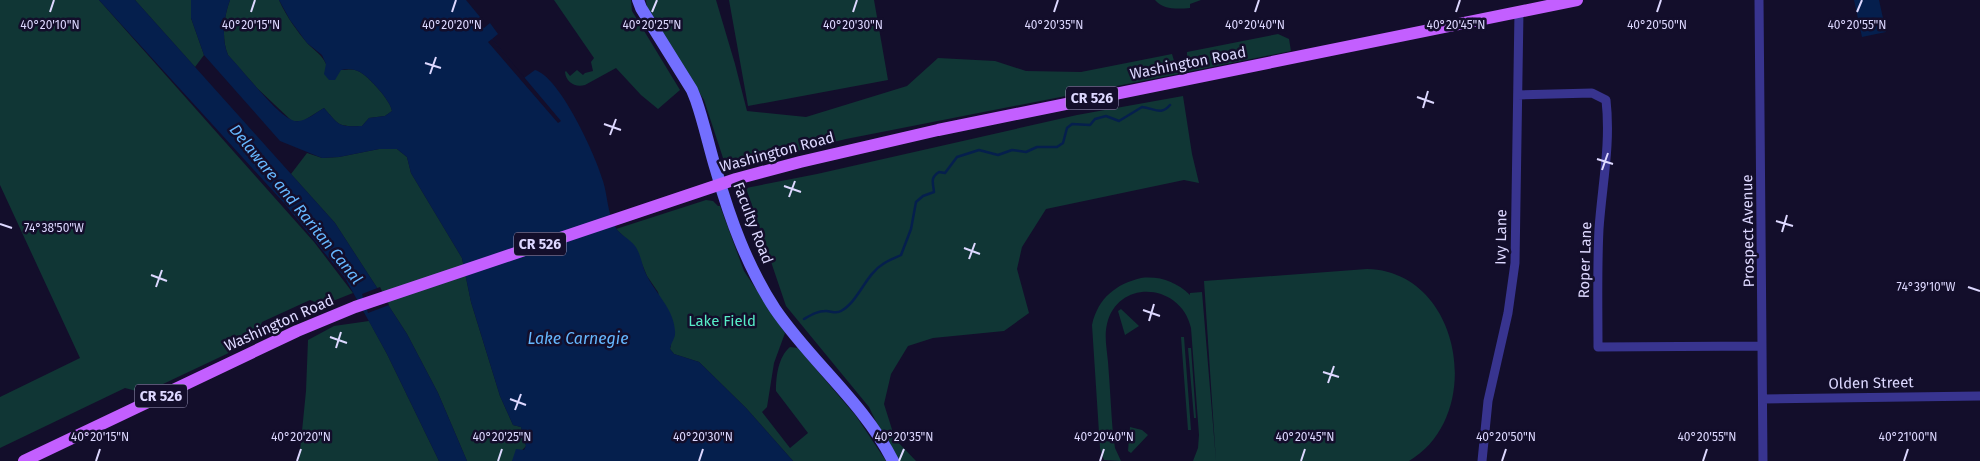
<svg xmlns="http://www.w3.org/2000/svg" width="1980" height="461" font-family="'Fira Sans',sans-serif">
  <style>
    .green { fill: #103635 }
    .water { fill: #051f4d }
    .pier { fill: #130e2b }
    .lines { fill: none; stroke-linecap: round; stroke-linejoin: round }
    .stream { stroke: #051f4d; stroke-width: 2.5 }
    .street { stroke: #38348f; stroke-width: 9 }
    .secondary { stroke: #736fff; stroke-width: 12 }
    .primary { stroke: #c35fff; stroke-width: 12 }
    .ticks { fill: none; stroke: #ddd8ff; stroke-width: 2 }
    .labels { text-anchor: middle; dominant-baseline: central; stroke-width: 5; stroke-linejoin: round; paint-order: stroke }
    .shield { fill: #130e2b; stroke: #a09bbf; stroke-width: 1 }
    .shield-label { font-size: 14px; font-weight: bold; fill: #ddd8ff }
    .street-label { font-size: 15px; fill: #ddd8ff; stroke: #130e2b }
    .park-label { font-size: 15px; fill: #57ecc7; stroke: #130e2b }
    .water-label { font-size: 16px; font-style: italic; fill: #66b8ff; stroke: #130e2b }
    .ticks-label { font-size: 12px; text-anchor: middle; fill: #ddd8ff; stroke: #130e2b; stroke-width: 5; stroke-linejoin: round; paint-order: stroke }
  </style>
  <rect width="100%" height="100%" fill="#130e2b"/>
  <path class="green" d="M0,0H99L314,242L353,293L323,305L310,300L262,322L254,341L144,393L125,388L0,448V397L80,358L0,185Z
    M135,0H191V18L204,55L195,67Z
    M230,0H279C286,16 297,31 308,44C315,51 322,55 326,64C330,66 336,69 341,70C348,70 353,68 360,72C369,77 391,101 392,111L385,116L369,118L362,126C338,127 340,126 324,108L303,121H292L257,88L228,55C221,39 224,16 230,0Z
    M554,0H631L632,11L680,90L658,109L641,95L616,68L585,85C575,88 566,82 565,72L566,71L570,76L577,70L583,75L585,73L593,71L591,62L594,58Z
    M646,0H716L735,64L747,111L806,117L907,86L938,58L995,61L1026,71L1081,72L1172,54L1178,74L846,139L736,166L723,158L704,100L647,8Z
    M729,0H874L888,80L748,106Z
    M1155,0H1201L1190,4V8C1178,9 1163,10 1155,0Z
    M1278,34L1289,39L1291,51L1187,72V52Z
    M1183,96L1192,154L1199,183L1184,180L1046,209L1022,247L1017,269L1029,313L1004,331L933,338L908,346L891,374L884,404L895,439L916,461H895L869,407L786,306L746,188L817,174L1077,115Z
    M379,149H397L407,157L411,173L462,258L471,302L500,396L513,425L521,427L526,446L512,461H467L438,393L407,334L335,223L291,174L307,153L322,158L339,157Z
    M706,200L713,201L718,206H720L744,271L785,333L774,363L767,407L762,412L790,448L808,433L776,391C776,377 778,357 790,347L798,348L856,416L886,461H793L746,408L699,362L674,354L670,349L671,345L658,292L647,276L635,247L616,229Z
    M1367,269C1462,271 1486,416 1409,461H1216L1204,281Z
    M1141,278C1161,276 1176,282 1190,295V293L1202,292L1216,461H1193L1198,448L1199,435L1191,328C1181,283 1118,278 1107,324C1104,336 1107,350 1108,362C1110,386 1111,411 1113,435L1115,448L1121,461L1104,460L1100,448L1092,325C1098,298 1116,284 1141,278Z
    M1121,309L1139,326L1125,335L1118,311Z
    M369,321L387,354L439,461H299L306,391L308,340L334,326Z
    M1181,337H1184L1191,430H1188Z
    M1188,348H1191L1196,418H1194Z
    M1130,427L1142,430L1148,435L1131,453L1128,451Z"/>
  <path class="water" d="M99,0H135L335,223L407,334L438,393L467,461H439L387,354L345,278L284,203Z
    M191,0H230C224,16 221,39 228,55C242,69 276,114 292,120C302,125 315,113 324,108C340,126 338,127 362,126L369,118L385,116L392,111C391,101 369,77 360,72C354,69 348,68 341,70L335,80H329L324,74L326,64L322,55L307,43L290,20L279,0H466L480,17L477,21L484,28L490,23L498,34L492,39L524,78L535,70C560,77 596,156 603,181C608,197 607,213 616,228C620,235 630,239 635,246C641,254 642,266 646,274C655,293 674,309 675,331C676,338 671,342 670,349L674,354L699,362L746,408L793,461H512L516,449L524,450L526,446L521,427L513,425L500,396L471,302L462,258L411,173L407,157L397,149H379L339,157L322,158L280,141L204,55L191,18Z
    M1854,0H1879L1886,32L1862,37Z"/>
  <path class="pier" d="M492,39L561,121L558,123L488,42Z
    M380,287L389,305L368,313L362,294Z"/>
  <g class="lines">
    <path class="stream" d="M804,319C811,315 817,311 826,311C831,311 836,314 841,311C858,302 866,274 883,264C888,260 895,258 901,255L911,229L916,202L923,196L934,192C933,182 930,178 939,172L945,173L957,157L979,150L998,155L1012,150L1026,152L1037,147H1057L1063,143L1067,128L1072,124L1090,125L1095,119L1106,116L1119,121L1142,107C1154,108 1161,116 1170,105"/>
    <path class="street" d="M1759,0L1763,461
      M1518,95L1592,93L1606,100C1611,145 1602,185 1599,229C1597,269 1598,308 1598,347L1762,346
      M1763,399L1980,396
      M1482,461L1488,401L1508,313L1515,263L1519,11"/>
    <path class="secondary" d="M638,0L641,8L692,90L696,100C704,123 709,147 716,170C730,219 747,266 775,309C811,362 864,403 893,461"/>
    <path class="primary" d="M24,461L297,331L355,307L736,179L800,162L938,130L1577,0"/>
  </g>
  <path class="ticks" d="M50,12L54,0M251,12L255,0M452,12L456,0M652,12L657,0M853,12L857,0M1054,12L1058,0M1255,12L1259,0M1456,12L1460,0M1657,12L1661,0M1857,12L1862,0M425,63L441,68M430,74L436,57M1417,97L1434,103M1423,108L1428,91M604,124L621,130M610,135L616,119M1597,159L1613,164M1602,170L1608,153M784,186L801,192M789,197L795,181M1776,221L1793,226M0,224L12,228M1782,232L1787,215M964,248L980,254M969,259L975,243M151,275L167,281M156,287L162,270M1968,287L1980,291M1143,310L1160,316M1149,321L1154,304M330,337L347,343M336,348L341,332M1323,372L1339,377M1328,383L1334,366M510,399L526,405M515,410L521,394M96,461L100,449M297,461L301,449M498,461L502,449M699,461L703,449M899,461L904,449M1100,461L1104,449M1301,461L1305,449M1502,461L1506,449M1703,461L1707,449M1904,461L1908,449"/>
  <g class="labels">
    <g class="shield">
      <rect x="1066" y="86.5" width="52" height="23" rx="4"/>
      <rect x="514" y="232.5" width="52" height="23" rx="4"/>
      <rect x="135" y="384.5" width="52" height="23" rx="4"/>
    </g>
    <g class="shield-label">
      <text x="1092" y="98">CR 526</text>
      <text x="540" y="244">CR 526</text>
      <text x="161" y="396">CR 526</text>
    </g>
    <g class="street-label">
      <text transform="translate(1188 63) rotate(-11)">Washington Road</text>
      <text transform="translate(777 152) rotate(-15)">Washington Road</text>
      <text transform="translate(753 223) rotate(69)">Faculty Road</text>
      <text transform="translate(1748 231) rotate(-91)">Prospect Avenue</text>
      <text transform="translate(1501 237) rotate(-89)">Ivy Lane</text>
      <text transform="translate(1585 260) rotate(-88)">Roper Lane</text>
      <text transform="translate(279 323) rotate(-24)">Washington Road</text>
      <text transform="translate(1871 383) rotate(-1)">Olden Street</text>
    </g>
    <g class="park-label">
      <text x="722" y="321">Lake Field</text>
    </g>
    <g class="water-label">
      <text transform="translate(296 204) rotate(51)">Delaware and Raritan Canal</text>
      <text x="578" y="338">Lake Carnegie</text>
    </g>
  </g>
  <g class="ticks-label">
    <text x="50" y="29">40°20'10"N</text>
    <text x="251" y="29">40°20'15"N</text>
    <text x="452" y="29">40°20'20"N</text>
    <text x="652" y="29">40°20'25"N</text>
    <text x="853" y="29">40°20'30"N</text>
    <text x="1054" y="29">40°20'35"N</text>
    <text x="1255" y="29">40°20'40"N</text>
    <text x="1456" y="29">40°20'45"N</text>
    <text x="1657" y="29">40°20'50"N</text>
    <text x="1857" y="29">40°20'55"N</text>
    <text x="54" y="232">74°38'50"W</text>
    <text x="1926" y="291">74°39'10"W</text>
    <text x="100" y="441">40°20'15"N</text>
    <text x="301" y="441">40°20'20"N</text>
    <text x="502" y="441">40°20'25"N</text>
    <text x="703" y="441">40°20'30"N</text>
    <text x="904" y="441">40°20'35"N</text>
    <text x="1104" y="441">40°20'40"N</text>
    <text x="1305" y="441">40°20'45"N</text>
    <text x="1506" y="441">40°20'50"N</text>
    <text x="1707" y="441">40°20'55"N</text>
    <text x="1908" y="441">40°21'00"N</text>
  </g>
</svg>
